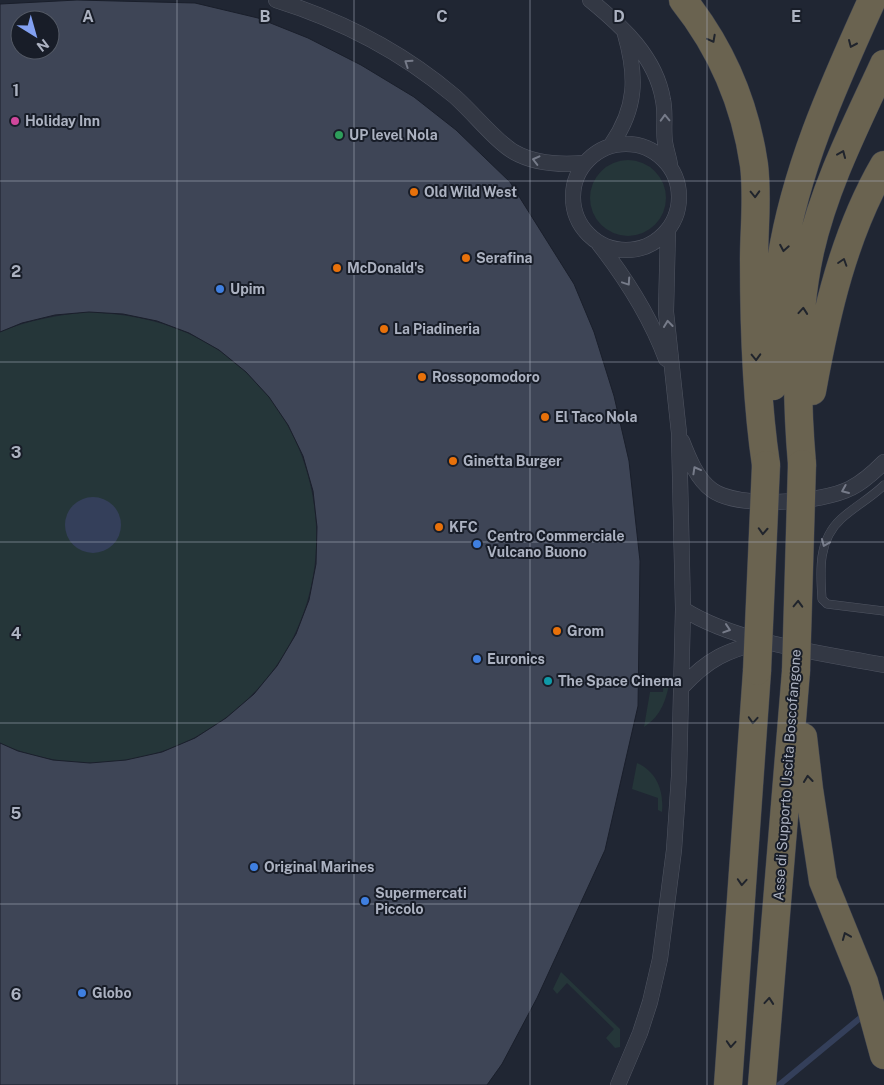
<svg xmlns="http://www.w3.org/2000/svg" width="884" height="1085" font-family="'Public Sans',sans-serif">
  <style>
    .green { fill: #253639 }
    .water { fill: #343f5a }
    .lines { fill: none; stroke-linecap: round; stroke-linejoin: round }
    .stream { stroke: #343f5a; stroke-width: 6 }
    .building { fill: #3e4556; stroke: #1a1f2b; fill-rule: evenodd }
    .lane-casing { stroke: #505562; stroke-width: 9 }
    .street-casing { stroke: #505562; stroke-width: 16 }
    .highway-casing { stroke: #3d424f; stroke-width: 29 }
    .lane { stroke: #333844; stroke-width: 8 }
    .street { stroke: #333844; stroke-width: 15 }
    .highway { stroke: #6a6350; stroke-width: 28 }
    .highway-bridge-casing { stroke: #3d424f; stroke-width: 29; stroke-linecap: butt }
    .highway-bridge { stroke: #6a6350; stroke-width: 28 }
    .oneway { stroke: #20242c }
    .oneway2 { stroke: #767b89 }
    .grid { fill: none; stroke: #acb2c1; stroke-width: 1; stroke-opacity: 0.55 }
    .hotel-dot { fill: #d1479c; stroke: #181d28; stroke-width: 2 }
    .leisure-dot { fill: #2e9e5b; stroke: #181d28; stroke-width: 2 }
    .food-dot { fill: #e8710a; stroke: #181d28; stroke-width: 2 }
    .shop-dot { fill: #3f7fe0; stroke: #181d28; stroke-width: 2 }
    .culture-dot { fill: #0f9aa8; stroke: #181d28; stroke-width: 2 }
    .labels { text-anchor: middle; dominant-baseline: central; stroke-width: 4; stroke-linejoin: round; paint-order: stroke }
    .poi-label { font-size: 14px; font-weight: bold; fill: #acb2c1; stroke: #181d28; text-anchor: start }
    .street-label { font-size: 14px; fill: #acb2c1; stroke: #181d28 }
    .grid-label { font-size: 16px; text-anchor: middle; font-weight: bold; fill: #acb2c1; stroke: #181d28; stroke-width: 4; stroke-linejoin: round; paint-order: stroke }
  </style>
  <rect width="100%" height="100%" fill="#202633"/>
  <path class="green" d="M590 198a38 38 0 1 1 76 0a38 38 0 1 1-76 0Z
    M89,312C124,314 155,319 187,333C320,391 357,568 267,678C236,716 194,744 146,756C97,768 47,764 0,743V332C29,320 58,315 89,312Z
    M664,679L670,680C666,700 662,715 644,727L650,692H663Z
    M637,763C657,772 664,791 662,812L658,810V798L632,789Z
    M561,972L620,1029V1047L615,1048L606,1038L614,1029L567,983L557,994L553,989Z"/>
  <path class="water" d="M65 525a28 28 0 1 1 56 0a28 28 0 1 1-56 0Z"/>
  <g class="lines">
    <path class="stream" d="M779,1085L865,1014"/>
  </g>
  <path class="building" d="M77,0L195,3L258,18L308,38L361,65L414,97L456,130L510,182L574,284L594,332L614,396L629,461L640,561L638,706L605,850L537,998L502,1064L487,1085H0V743L18,751L53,760L90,763L126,760L162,752L195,738L226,718L254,694L277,666L296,634L309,600L316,564L317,527L313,491L303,456L288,425L269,397L246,372L219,350L189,333L157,321L123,314L89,312L55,315L22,323L0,332V4ZM20,20H50V50H20Z"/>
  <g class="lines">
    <g class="lane-casing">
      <path id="lane" d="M884,485C871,498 855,506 841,519C818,540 820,570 822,599L827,604L884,611"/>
    </g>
    <g class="street-casing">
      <path id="street" d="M276,0C340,20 402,52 453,95C471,110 495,141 514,152C535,164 561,165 584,163
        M590,0C622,26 656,57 663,100C666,114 663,128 665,142C666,150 669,157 670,165
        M573 197a53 53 0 1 1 106 0a53 53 0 1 1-106 0Z
        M611,145C637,108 637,76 625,34
        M599,244C627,280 650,316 666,359
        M682,441C689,459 697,479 712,490C738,509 823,503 851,488C863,482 874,472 884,462
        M683,609C736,643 822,653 884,665
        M682,687C709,658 726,651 764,641
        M618,1085L640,1033L650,1002L660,959L674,850L679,776L683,609L679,433L666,312L668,230"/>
    </g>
    <g class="highway-casing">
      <path id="highway" d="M683,0C722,49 745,103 754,165C758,197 754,229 754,260C754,328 756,397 766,465
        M773,386C776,347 775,307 780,268C793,174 833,86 872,0
        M812,391C826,313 844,234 884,165
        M802,464C796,394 795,320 810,251C825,185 856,125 884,64
        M803,737L809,789L823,881L864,982L884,1055
        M728,1085L757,671
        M762,1085L796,671"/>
    </g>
    <use href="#lane" class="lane"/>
    <use href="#street" class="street"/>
    <use href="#highway" class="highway"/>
    <g class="highway-bridge-casing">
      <path id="highway-bridge" d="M757,671L766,465
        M796,671L802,464"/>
    </g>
    <use href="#highway-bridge" class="highway-bridge"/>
  </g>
  <defs><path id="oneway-chevron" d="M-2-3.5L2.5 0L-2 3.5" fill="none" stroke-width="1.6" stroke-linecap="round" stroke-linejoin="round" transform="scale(1.25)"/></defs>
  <g class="oneway">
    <use href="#oneway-chevron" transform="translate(712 39) rotate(62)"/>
    <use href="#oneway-chevron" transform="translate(852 44) rotate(114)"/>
    <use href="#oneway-chevron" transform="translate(842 154) rotate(-67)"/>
    <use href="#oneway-chevron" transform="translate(755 194) rotate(88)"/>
    <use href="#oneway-chevron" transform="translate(784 248) rotate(100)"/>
    <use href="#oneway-chevron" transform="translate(843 262) rotate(-72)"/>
    <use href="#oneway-chevron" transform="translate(803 311) rotate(-85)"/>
    <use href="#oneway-chevron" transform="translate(756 357) rotate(88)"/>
    <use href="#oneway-chevron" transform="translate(763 531) rotate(93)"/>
    <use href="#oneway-chevron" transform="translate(798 604) rotate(-88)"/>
    <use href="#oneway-chevron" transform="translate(753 720) rotate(94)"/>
    <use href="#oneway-chevron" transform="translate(808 779) rotate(-96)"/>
    <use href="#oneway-chevron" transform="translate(742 882) rotate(94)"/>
    <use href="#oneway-chevron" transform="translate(846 936) rotate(-112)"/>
    <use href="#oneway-chevron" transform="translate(769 1001) rotate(-85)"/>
    <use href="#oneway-chevron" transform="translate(731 1044) rotate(94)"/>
  </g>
  <g class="oneway2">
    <use href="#oneway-chevron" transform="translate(408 63) rotate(-146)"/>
    <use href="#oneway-chevron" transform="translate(665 118) rotate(-92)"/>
    <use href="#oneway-chevron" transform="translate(536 160) rotate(-166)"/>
    <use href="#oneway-chevron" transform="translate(627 282) rotate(56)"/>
    <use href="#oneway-chevron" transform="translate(668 324) rotate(-96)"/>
    <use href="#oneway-chevron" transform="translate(696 470) rotate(-119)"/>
    <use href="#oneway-chevron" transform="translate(845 490) rotate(157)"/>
    <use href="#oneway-chevron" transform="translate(825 543) rotate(113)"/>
    <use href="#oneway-chevron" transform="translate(727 629) rotate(18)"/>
  </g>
  <path class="grid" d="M177,0V1085M354,0V1085M530,0V1085M707,0V1085M0,181H884M0,362H884M0,542H884M0,723H884M0,904H884"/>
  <circle class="hotel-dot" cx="15" cy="121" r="5"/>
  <circle class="leisure-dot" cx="339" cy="135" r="5"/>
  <g class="food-dot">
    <circle cx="414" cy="192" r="5"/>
    <circle cx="466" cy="258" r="5"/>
    <circle cx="337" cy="268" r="5"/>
    <circle cx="384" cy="329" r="5"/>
    <circle cx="422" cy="377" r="5"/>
    <circle cx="545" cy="417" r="5"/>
    <circle cx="453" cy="461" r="5"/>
    <circle cx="439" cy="527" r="5"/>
    <circle cx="557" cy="631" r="5"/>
  </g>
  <g class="shop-dot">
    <circle cx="220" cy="289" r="5"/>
    <circle cx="477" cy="544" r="5"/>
    <circle cx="477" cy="659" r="5"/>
    <circle cx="254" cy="867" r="5"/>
    <circle cx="365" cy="901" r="5"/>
    <circle cx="82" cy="993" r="5"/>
  </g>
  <circle class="culture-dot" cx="548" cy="681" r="5"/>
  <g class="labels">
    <g class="poi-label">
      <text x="25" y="121">Holiday Inn</text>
      <text x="349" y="135">UP level Nola</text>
      <text x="424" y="192">Old Wild West</text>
      <text x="476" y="258">Serafina</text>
      <text x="347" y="268">McDonald's</text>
      <text x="230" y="289">Upim</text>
      <text x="394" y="329">La Piadineria</text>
      <text x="432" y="377">Rossopomodoro</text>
      <text x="555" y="417">El Taco Nola</text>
      <text x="463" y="461">Ginetta Burger</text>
      <text x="449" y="527">KFC</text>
      <text x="487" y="536">Centro Commerciale<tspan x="487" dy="16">Vulcano Buono</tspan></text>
      <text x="567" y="631">Grom</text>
      <text x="487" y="659">Euronics</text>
      <text x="558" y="681">The Space Cinema</text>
      <text x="264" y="867">Original Marines</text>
      <text x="375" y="893">Supermercati<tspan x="375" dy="16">Piccolo</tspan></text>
      <text x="92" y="993">Globo</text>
    </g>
    <g class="street-label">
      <text transform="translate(787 775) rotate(-86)">Asse di Supporto Uscita Boscofangone</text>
    </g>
  </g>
  <g class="grid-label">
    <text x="88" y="22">A</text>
    <text x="265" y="22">B</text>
    <text x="442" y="22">C</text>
    <text x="619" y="22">D</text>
    <text x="796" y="22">E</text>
    <text x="16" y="96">1</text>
    <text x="16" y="277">2</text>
    <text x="16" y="458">3</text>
    <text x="16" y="639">4</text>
    <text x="16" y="819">5</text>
    <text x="16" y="1000">6</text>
  </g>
  <g transform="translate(35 35) rotate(143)"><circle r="24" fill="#181d28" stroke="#535965"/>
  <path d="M0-4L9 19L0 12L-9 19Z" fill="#82a0f1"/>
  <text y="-8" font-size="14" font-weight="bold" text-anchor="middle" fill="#acb2c1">N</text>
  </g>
</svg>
